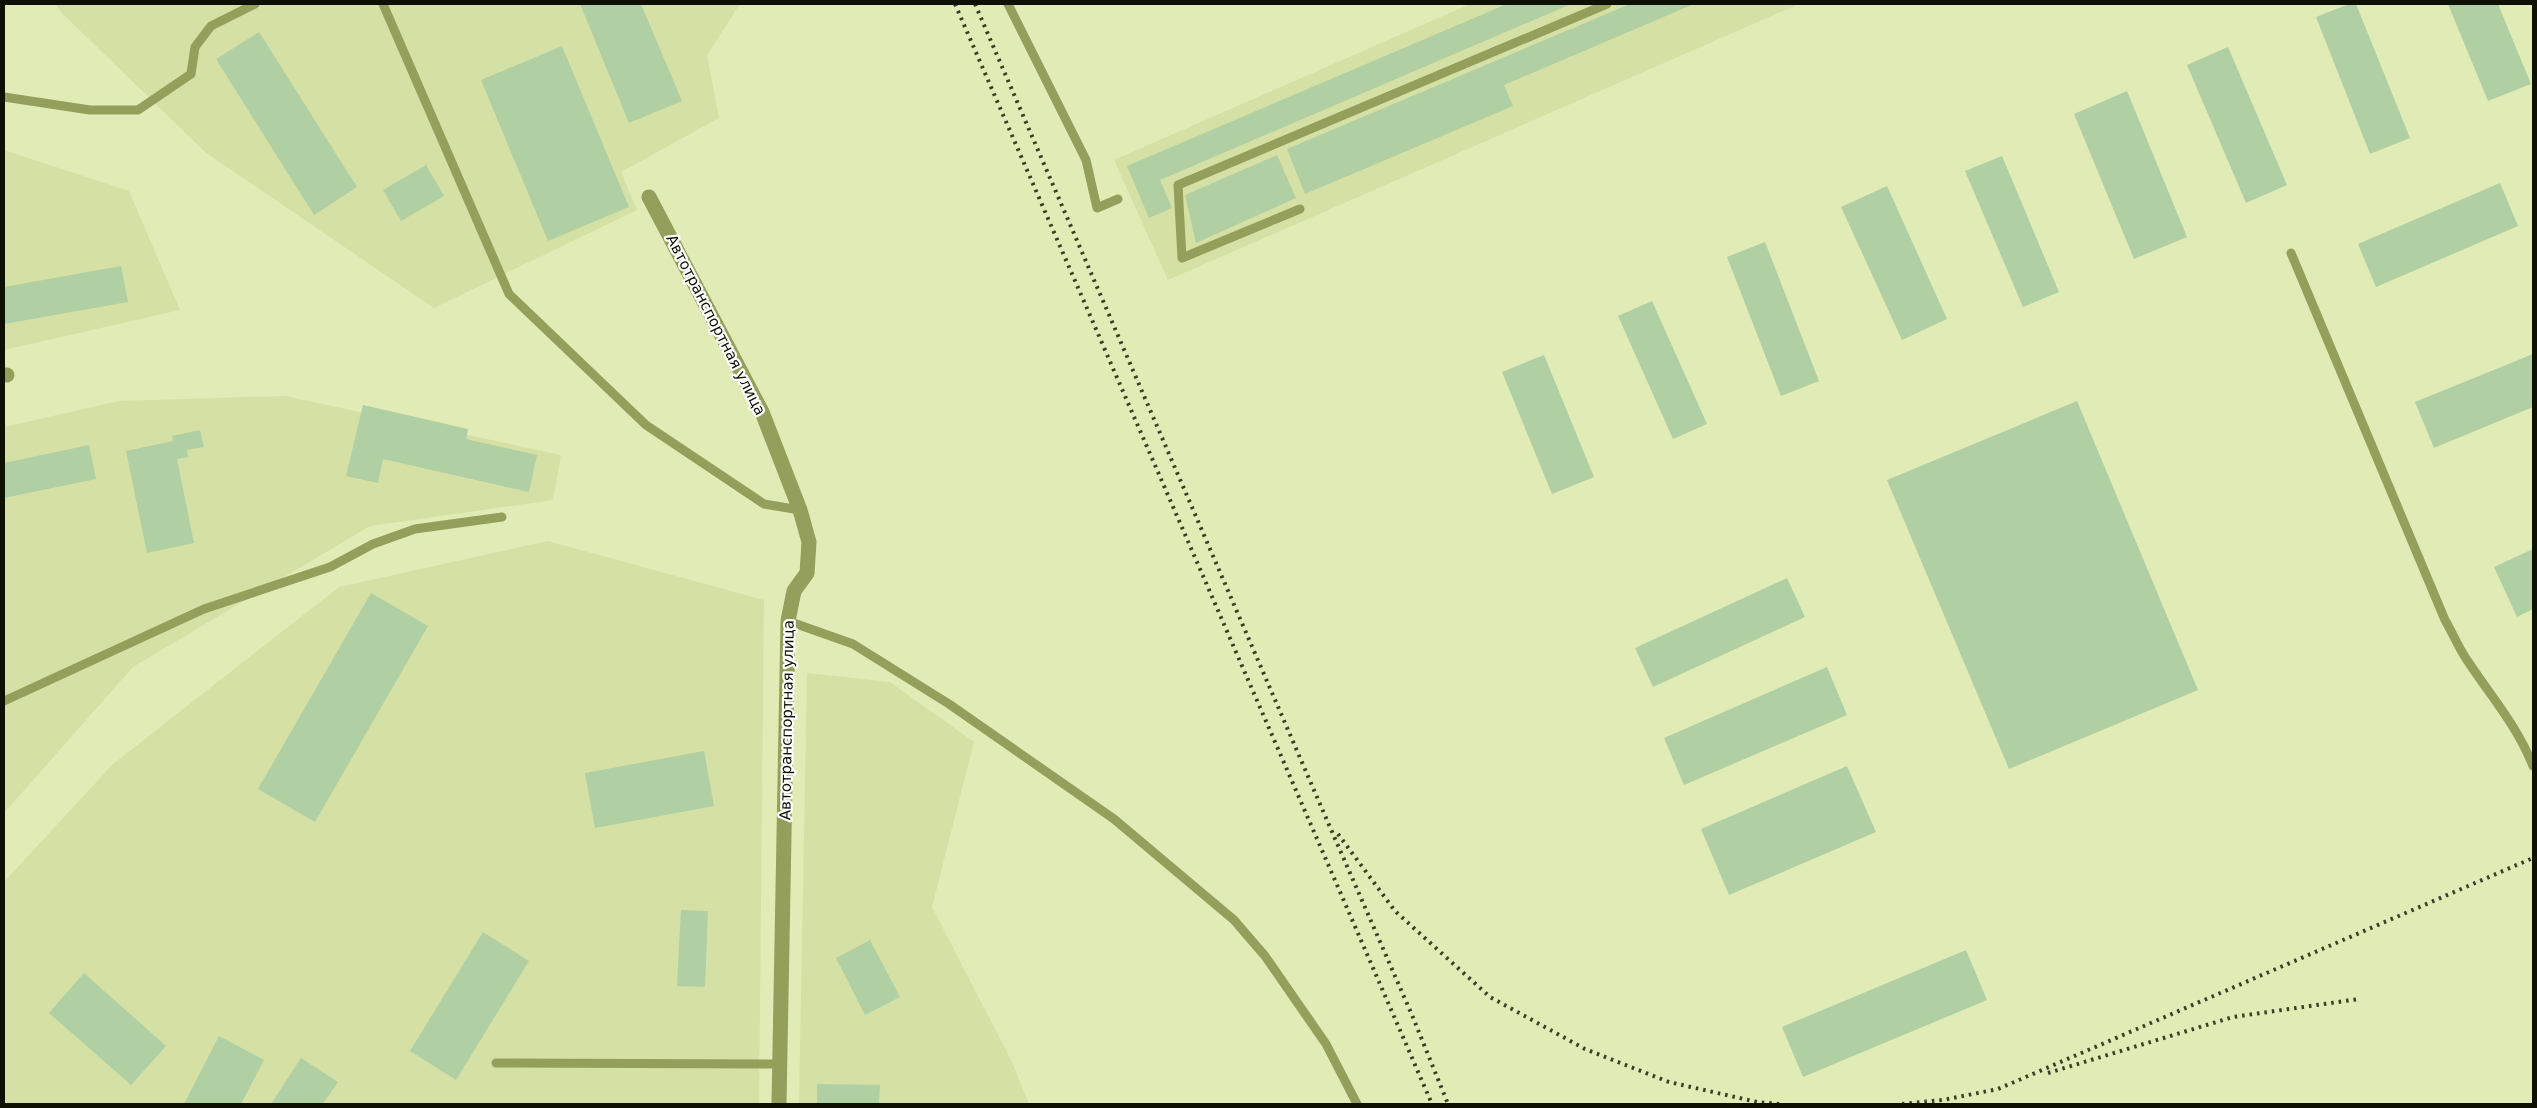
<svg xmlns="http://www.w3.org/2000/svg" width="2537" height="1108" font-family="'DejaVu Sans',sans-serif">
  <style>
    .built { fill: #d5e0a5 }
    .building { fill: #b0cfa2 }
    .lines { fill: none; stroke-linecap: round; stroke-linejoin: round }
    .lane { stroke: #949f5b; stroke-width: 9 }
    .street { stroke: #949f5b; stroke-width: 15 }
    .rail { stroke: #393d26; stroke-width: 4; stroke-dasharray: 2.5 5; stroke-linecap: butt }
    .labels { text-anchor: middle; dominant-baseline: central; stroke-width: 4.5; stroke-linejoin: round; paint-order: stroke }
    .street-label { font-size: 15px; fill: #0e1001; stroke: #fff }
  </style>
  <rect width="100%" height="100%" fill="#e1ebb6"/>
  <path class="built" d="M56,4H740L707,55L719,118L621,172L637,210L434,308L205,152L61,12Z
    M1470,4H1799L1168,280L1114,160Z
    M4,150L129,191L180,310L4,350Z
    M285,396L561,455L553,500L370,526L133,667L4,813V427L119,401Z
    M548,541L764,600L759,1104H4V882L113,764L339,587Z
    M807,673L890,682L974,742L932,907L1012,1062L1029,1104H799Z"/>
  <path class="building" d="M580,4H641L682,101L629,123Z
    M1507,4H1571L1160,180L1172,208L1149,218L1127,166Z
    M1630,4H1694L1504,85L1513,106L1305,194L1287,149Z
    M2349,4H2356L2410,138L2370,154L2316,17Z
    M2448,4H2498L2531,84L2488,101Z
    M259,32L357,187L314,215L216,59Z
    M562,46L629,207L548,241L481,80Z
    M2228,47L2287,185L2246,203L2187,65Z
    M2127,91L2187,237L2134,259L2074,114Z
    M1277,155L1296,198L1196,243L1185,195Z
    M2002,156L2059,292L2023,307L1965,171Z
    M426,165L444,196L401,221L383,190Z
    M2500,183L2518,226L2376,287L2358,244Z
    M1887,186L1947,319L1902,340L1841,207Z
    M1765,242L1819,381L1781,396L1727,257Z
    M121,266L128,302L4,324V287Z
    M1652,301L1707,424L1673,439L1618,316Z
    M2533,354V407L2434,448L2415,402Z
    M1544,355L1594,477L1552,494L1502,372Z
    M2077,401L2198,690L2009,769L1887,480Z
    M363,405L468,429L466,439L537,455L529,492L383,459L378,483L346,476Z
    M200,430L204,447L187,450L188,457L177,459L194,543L147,553L126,451L173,441L172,436Z
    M89,445L96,479L4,498V463Z
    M2533,549V609L2517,617L2494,567Z
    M1787,578L1805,617L1653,687L1635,648Z
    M371,593L428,626L315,822L258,789Z
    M1827,667L1847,715L1684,785L1664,738Z
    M704,751L714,806L595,828L585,773Z
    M1847,766L1876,832L1729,895L1701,829Z
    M681,910L708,911L705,987L677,986Z
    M483,932L529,961L456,1080L410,1051Z
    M870,940L900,997L865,1015L836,958Z
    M1966,950L1987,1000L1803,1077L1782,1027Z
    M84,973L166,1046L131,1085L49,1013Z
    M219,1036L264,1060L241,1104H184Z
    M301,1058L338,1082L323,1104H271Z
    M817,1084L880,1085L879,1104H817Z"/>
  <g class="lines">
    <path class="lane" d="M383,4L509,294L646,425L764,504L800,510
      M1008,4L1086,160L1097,208L1118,199
      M4,97L90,110H138L191,74L195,47L211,26L255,4
      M1300,209L1182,258L1178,185L1607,4
      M2291,253L2445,620C2452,632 2458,646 2465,657C2489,694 2517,725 2533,766
      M788,621L853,644L949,704L1114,819L1234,920L1265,956L1326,1044L1357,1104
      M4,701L204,609L330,567L373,544L415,529L502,517
      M496,1063L779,1064"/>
    <path class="street" d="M649,197L762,412L800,510L809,542L807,573L794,591L788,621L779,1104
      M4,375H7"/>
    <path class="rail" d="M955,4L1432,1104
      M975,4L1326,818L1412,1015L1448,1104
      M1338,834L1395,911L1490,997L1585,1049L1669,1082L1757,1102L1780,1104
      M2048,1073L2233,1017L2359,999
      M1902,1104L1943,1100L1998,1089L2533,858"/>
  </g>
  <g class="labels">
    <g class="street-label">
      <text transform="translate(716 325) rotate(63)">Автотранспортная улица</text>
      <text transform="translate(787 720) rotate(-89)">Автотранспортная улица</text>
    </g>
  </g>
  <rect width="2537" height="1108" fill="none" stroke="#0e1001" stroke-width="10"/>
</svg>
